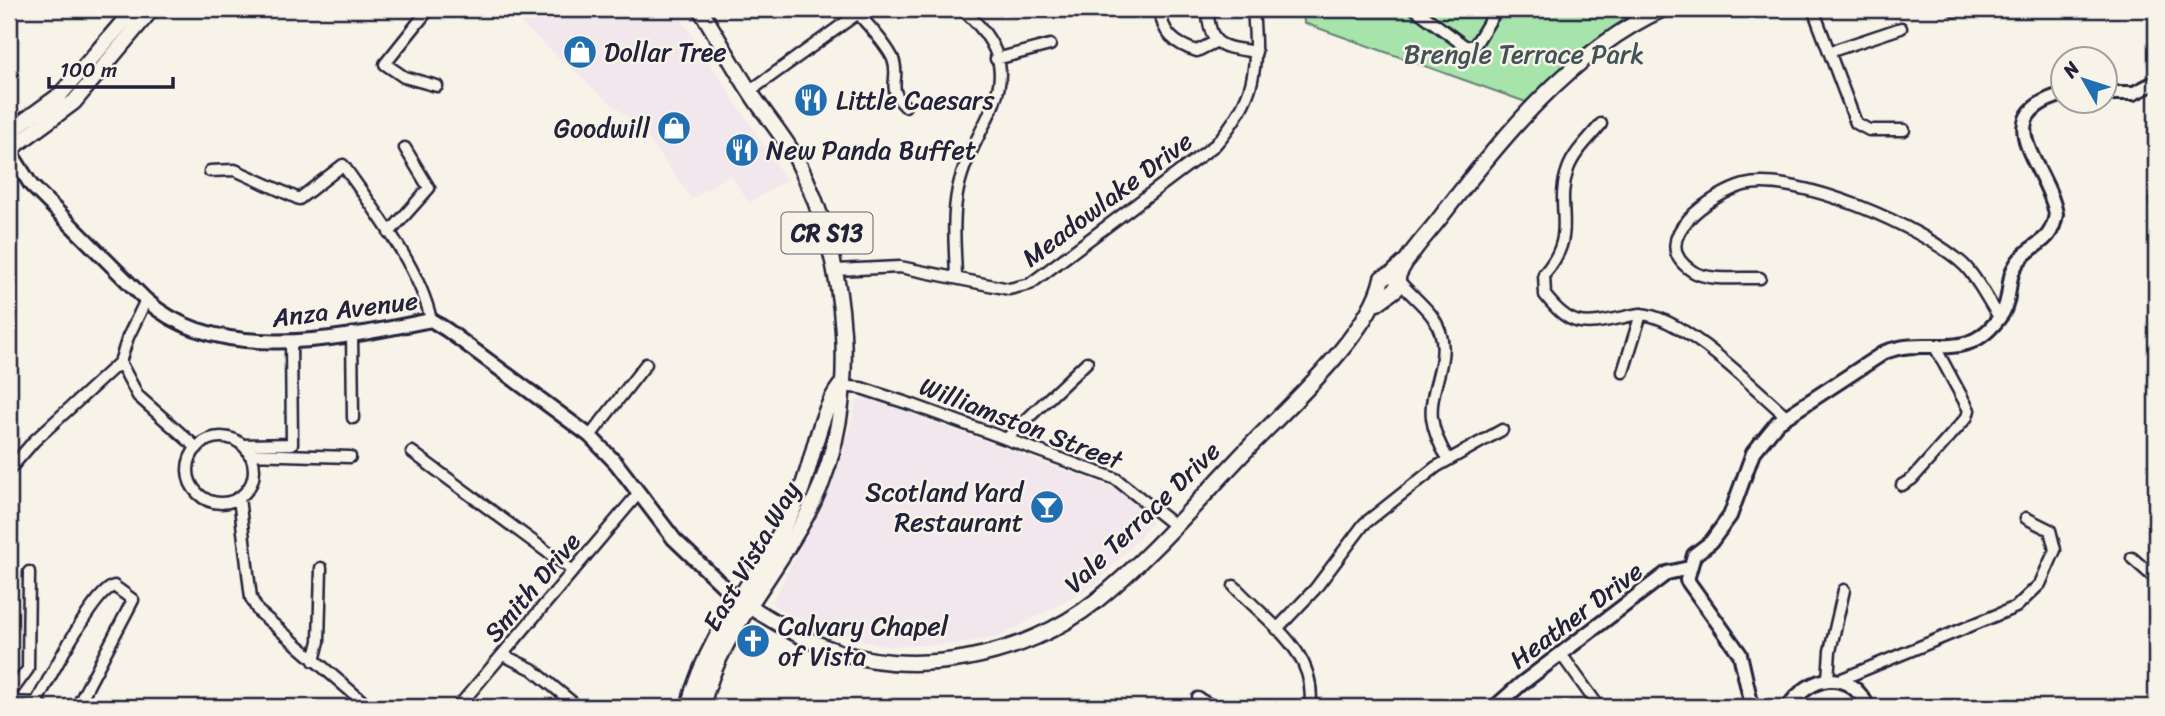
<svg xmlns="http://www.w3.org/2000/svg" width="2165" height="716" font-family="Sriracha,sans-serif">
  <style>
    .built { fill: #f2e7ed }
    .green { fill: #a6e4ab; stroke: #648373; stroke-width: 2 }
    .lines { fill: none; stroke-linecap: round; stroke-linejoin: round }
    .minor-casing { stroke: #22223b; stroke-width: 15 }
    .tertiary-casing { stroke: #22223b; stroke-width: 18 }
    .secondary-casing { stroke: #22223b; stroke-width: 19 }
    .primary-casing { stroke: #22223b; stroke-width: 19 }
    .minor { stroke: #f7f3e8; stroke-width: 10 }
    .tertiary { stroke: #f7f3e8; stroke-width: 12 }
    .secondary { stroke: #f7f3e8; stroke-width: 14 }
    .primary { stroke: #f7f3e8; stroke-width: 14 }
    .labels { text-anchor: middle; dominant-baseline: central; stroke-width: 5; stroke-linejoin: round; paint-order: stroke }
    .shield { fill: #f7f3e8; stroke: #62616f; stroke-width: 2 }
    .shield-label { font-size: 24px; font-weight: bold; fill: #22223b }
    .poi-label { font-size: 26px; fill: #22223b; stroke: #f7f3e8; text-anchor: start }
    .park-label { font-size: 26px; fill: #435257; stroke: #f7f3e8 }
    .street-label { font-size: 26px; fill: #22223b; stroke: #f7f3e8 }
  </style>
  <rect width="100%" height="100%" fill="#f7f3e8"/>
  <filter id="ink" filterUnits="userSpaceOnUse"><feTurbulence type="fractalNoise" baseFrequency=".0143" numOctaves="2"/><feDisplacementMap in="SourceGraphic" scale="14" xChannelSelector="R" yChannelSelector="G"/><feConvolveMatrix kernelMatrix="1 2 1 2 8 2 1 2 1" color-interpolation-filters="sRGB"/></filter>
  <g filter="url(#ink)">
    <path class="built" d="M532,9H675L786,180L749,203L730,174L692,199L638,125L596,91L520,22Z
      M865,397L1127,493L1152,523L1097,584L999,637L958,644L885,646L838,634L784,612L772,603L804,540L850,428L856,402Z"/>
    <path class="green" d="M1303,9H1660L1633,23L1537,106L1304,23Z"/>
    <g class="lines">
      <g class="minor-casing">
        <path id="minor" d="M429,9L385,64L404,77L437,86
          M1161,9C1160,32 1176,45 1197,51L1215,42
          M1207,9C1211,48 1219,46 1256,52
          M1415,9L1466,47L1475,45L1497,9
          M1630,9L1636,21
          M1813,9L1856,123L1869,130H1904
          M1955,11L1960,9
          M858,13C869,27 886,43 893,59C901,79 885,87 905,106
          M1829,52L1901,28
          M996,59L1050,45
          M750,91L864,9
          M1601,124C1590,138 1574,152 1568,169C1553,210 1580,233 1544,274L1545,295C1570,327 1582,326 1620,318C1626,317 1634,314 1641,314C1684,317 1754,388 1786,416
          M210,171L235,170L299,199L343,165C374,209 420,268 431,320
          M2155,201H2156
          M389,233L429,188L405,148
          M836,270L900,267L1009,289L1030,284L1215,145C1257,97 1258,70 1253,9
          M956,276C955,248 952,217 958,189C973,118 1042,78 962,9
          M1760,278C1740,277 1709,282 1692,271C1643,239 1715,193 1744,185C1797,172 1925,228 1964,265C1978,279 1988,301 1999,317
          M1398,280C1408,292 1423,304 1432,316C1458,352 1428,384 1432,418C1434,434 1440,446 1448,459
          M146,300L128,337L120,362L138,396L197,448
          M352,333L353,418
          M1623,372L1641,314
          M840,386L861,388L913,405L1116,479L1174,525
          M590,436L646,364
          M188 470a33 33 0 1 1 66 0a33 33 0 1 1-66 0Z
          M1006,439L1087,362
          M242,445L292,444L291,341
          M412,452L573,571
          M249,454L350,457
          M9,470L34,441L120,362
          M1902,485L1912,479L1967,417L1969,410L1935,347
          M239,498L251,598L258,611L369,707
          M2132,558L2156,579
          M1234,586C1267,622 1318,652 1310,707
          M1277,629L1315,589L1364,524L1436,467L1502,430
          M1561,654L1599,707
          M503,655L532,669L578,707
          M314,661L319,641L321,568
          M1828,679L1830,651L1844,590
          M1837,681L2016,607L2040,584L2055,550L2050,530L2026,518
          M9,695L28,669L29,572
          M1198,698L1214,707
          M9,702L36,703L43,707
          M36,703C48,681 93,592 114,586L133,600L77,707
          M458,707L638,494"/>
      </g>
      <g class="tertiary-casing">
        <path id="tertiary" d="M2106,93H2134L2156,82
          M9,150L31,185L146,300C219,366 343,338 431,320L447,330L590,436L616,463L674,539L737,599
          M1495,707L1521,684L1667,573L1689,568
          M1752,707L1740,654L1687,580L1694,555L1711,542L1730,516L1753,453L1778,422L1885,352C1932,334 1966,367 2002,314C2012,298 2006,278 2017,263C2032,241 2051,246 2056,214C2048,166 1984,116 2064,94
          M1788,707C1811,675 1848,667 1868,707"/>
      </g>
      <g class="secondary-casing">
        <path id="secondary" d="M9,132L60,95L134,9
          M9,150L74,102L152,9
          M1377,303L1396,289C1399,283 1397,279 1399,274C1408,254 1426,236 1440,218C1499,141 1572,50 1663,9
          M741,601C768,618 795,635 825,647C911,681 1025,658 1096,601C1153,555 1202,496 1253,443C1292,403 1371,332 1382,278L1392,274L1409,258"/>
      </g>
      <g class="primary-casing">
        <path id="primary" d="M700,9C717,36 732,64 749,90C764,114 784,136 797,160C848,259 863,402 813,503C780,571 719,632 702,707
          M688,707C708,632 758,577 793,510C813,471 815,419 840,386"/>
      </g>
      <use href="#minor" class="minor"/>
      <use href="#tertiary" class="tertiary"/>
      <use href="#secondary" class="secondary"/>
      <use href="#primary" class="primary"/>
    </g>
  </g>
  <defs>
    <g id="shop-disc" transform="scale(1.75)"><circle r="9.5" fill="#1f6fb2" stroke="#f7f3e8"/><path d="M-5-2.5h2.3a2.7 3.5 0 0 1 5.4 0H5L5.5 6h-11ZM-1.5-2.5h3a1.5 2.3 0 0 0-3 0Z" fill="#fff"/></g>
    <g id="restaurant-disc" transform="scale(1.75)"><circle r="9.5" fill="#1f6fb2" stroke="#f7f3e8"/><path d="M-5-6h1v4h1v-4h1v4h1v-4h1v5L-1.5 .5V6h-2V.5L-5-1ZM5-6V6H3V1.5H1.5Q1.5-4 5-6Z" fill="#fff"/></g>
    <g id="bar-disc" transform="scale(1.75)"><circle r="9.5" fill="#1f6fb2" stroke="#f7f3e8"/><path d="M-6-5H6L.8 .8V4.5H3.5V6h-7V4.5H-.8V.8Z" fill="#fff"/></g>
    <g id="church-disc" transform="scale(1.75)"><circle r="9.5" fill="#1f6fb2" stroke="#f7f3e8"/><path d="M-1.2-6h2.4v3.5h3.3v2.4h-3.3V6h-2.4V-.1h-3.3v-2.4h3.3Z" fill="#fff"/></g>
  </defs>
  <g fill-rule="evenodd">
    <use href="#shop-disc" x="580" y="52"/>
    <use href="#restaurant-disc" x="811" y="100"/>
    <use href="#shop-disc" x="674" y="128"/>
    <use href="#restaurant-disc" x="742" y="150"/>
    <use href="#bar-disc" x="1047" y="507"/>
    <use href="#church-disc" x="753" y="641"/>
  </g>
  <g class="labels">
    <rect class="shield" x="781.5" y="212.5" width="91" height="41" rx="5"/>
    <g class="shield-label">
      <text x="827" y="233">CR S13</text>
    </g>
    <g class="poi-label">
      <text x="604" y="52">Dollar Tree</text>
      <text x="836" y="100">Little Caesars</text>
      <text x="650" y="128" text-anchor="end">Goodwill</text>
      <text x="766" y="150">New Panda Buffet</text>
      <text x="1023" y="492" text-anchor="end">Scotland Yard<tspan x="1023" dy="30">Restaurant</tspan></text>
      <text x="778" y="626">Calvary Chapel<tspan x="778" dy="30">of Vista</tspan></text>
    </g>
    <g class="park-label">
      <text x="1524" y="54">Brengle Terrace Park</text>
    </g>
    <g class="street-label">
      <text transform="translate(1107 199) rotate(-37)">Meadowlake Drive</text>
      <text transform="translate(345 309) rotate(-7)">Anza Avenue</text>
      <text transform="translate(1021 423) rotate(21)">Williamston Street</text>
      <text transform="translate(1142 517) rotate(-44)">Vale Terrace Drive</text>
      <text transform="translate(751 556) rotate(-60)">East Vista Way</text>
      <text transform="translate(532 587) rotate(-50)">Smith Drive</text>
      <text transform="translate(1576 615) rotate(-37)">Heather Drive</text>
    </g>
  </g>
  <rect width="2165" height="716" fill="none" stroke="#f7f3e8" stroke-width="35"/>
  <rect x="18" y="18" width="2130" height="681" fill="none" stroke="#22223b" stroke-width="2.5" filter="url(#ink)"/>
  <g transform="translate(2084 80) rotate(309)"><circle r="33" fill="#f7f3e8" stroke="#a29fa3" stroke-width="2"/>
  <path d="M0-5L12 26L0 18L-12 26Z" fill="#1f6fb2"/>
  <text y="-10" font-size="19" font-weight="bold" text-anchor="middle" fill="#22223b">N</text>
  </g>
  <path d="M49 77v10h124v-10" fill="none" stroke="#22223b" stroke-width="3.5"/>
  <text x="60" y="77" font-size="21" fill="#22223b" stroke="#f7f3e8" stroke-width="5" paint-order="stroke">100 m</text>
</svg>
